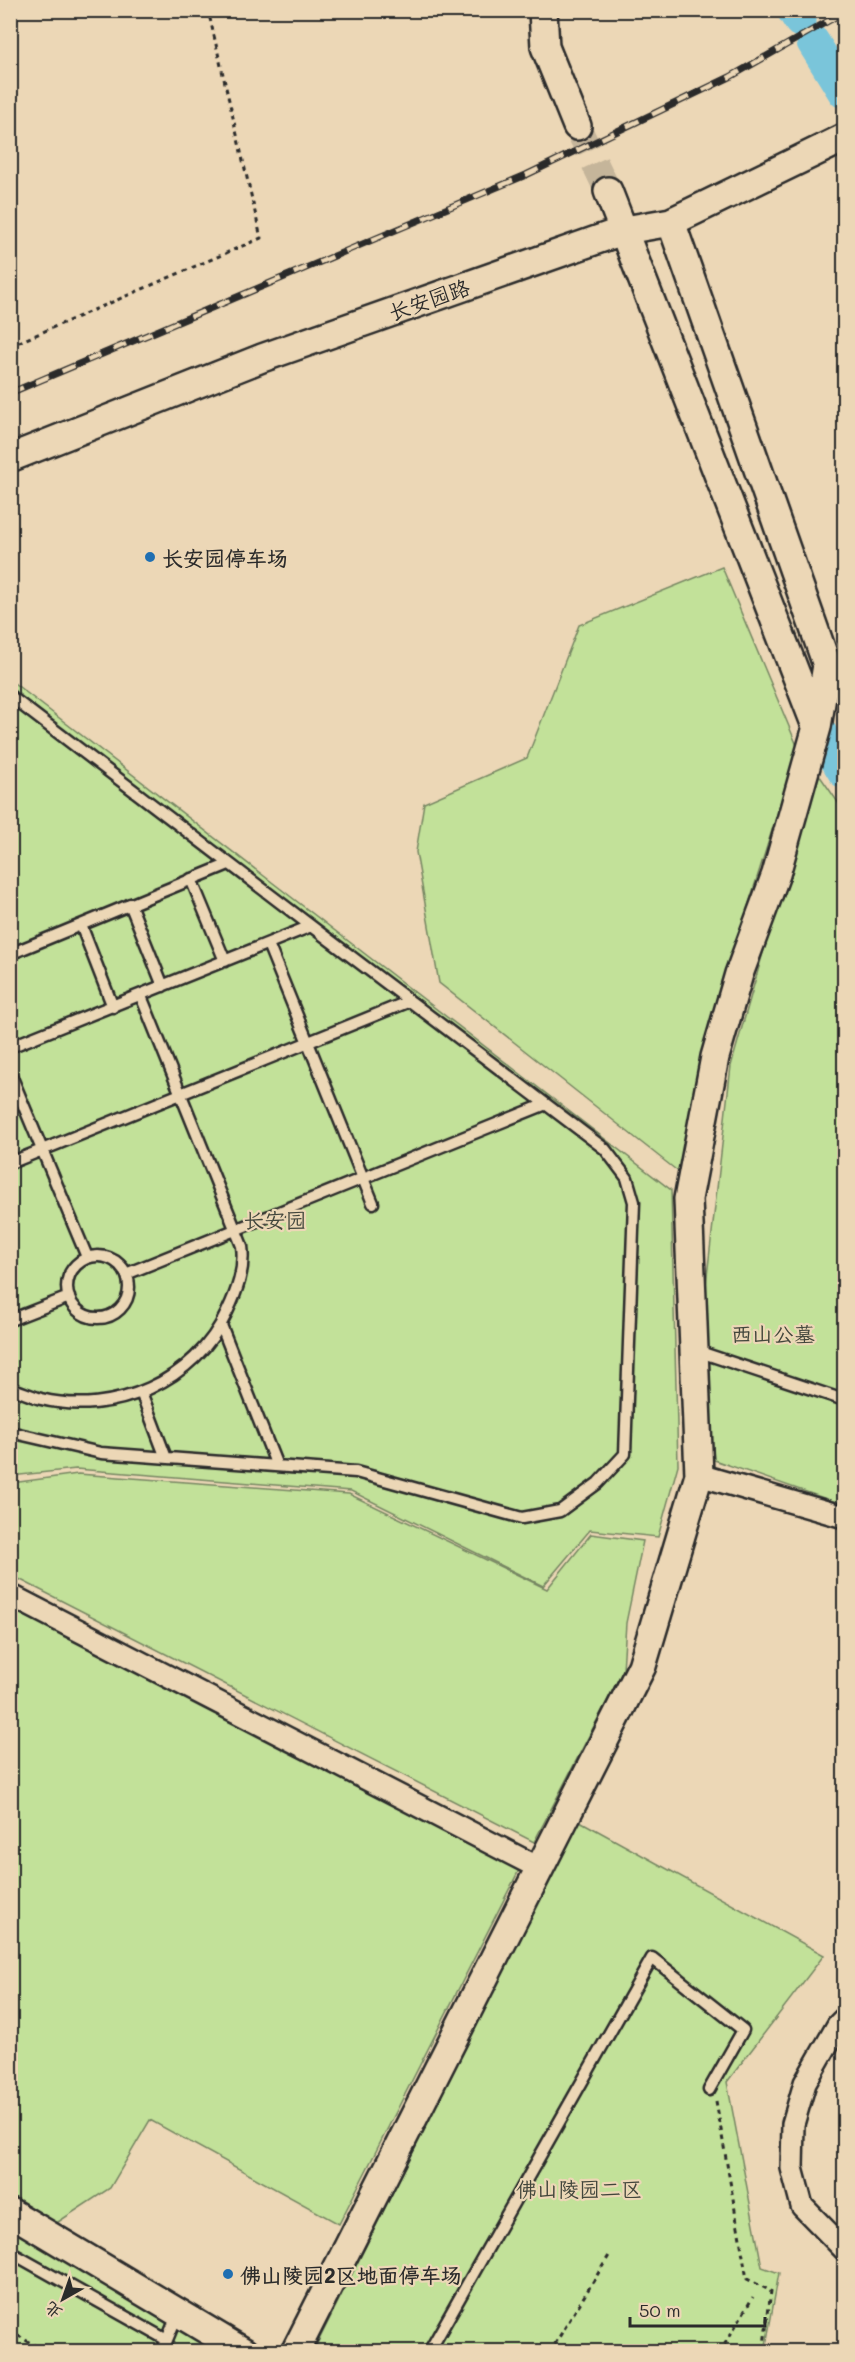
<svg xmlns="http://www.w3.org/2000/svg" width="855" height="2362" font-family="Mali,'LXGW WenKai TC',sans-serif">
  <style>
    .green { fill: #c2e199; stroke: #768662; stroke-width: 1.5 }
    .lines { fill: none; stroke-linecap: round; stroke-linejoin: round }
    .river { stroke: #7ac5da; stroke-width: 33 }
    .tertiary-tunnel { stroke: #c5b59a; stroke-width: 27; stroke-dasharray: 27 14; stroke-linecap: butt }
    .service-casing { stroke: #2b2b2b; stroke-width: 15 }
    .minor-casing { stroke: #2b2b2b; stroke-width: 26 }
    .tertiary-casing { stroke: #2b2b2b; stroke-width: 32 }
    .path { stroke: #2b2b2b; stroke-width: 3; stroke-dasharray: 4.5 4.5; stroke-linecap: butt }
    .service { stroke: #ecd7b6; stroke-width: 10 }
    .minor { stroke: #ecd7b6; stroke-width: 21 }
    .tertiary { stroke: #ecd7b6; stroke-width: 27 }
    .rail-casing { stroke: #2b2b2b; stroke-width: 7 }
    .rail { stroke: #ecd7b6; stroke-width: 4.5; stroke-dasharray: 14; stroke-linecap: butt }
    .poi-dot { fill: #1f6fb2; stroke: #ecd7b6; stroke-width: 2 }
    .labels { text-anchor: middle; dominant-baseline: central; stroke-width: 4.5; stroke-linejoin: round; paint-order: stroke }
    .street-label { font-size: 21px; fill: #2b2b2b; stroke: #ecd7b6 }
    .poi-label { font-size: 21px; font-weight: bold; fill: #2b2b2b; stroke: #ecd7b6; text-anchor: start }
    .park-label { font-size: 21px; fill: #42463c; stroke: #ecd7b6 }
  </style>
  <rect width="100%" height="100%" fill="#ecd7b6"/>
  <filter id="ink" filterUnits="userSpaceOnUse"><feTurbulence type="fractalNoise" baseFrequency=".0167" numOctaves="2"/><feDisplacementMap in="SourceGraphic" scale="12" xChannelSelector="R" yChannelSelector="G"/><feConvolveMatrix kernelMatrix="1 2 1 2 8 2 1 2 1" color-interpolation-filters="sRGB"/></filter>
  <g filter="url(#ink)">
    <path class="green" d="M722,567L798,748L703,1049L680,1173L439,983L416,852L424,803L527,758L579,625Z
      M10,680L671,1190L678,1465L658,1537L590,1530L543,1586L351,1491L76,1469L11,1476Z
      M815,769L844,811V1505L714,1460L701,1329L731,1066Z
      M78,1474L349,1494L547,1589L591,1534L643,1541L626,1623L623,1670L534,1842L11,1575V1480L19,1482Z
      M11,1608L519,1870L339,2224L150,2120L110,2188L55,2224L11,2197Z
      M578,1820L824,1955L727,2082L762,2267L779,2273L765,2351L313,2352Z
      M11,2227L227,2351H11Z"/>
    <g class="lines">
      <path class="river" d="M793,10L800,21
        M813,42L844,92
        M817,727L844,772"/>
      <path class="tertiary-tunnel" d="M577,126L608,191"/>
      <g class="service-casing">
        <path id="service" d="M10,696L311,926L10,1047
          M191,879L225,961
          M130,904L163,986
          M81,925L113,1007
          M268,944L373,1203
          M10,954L229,864
          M10,1073L87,1257
          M10,1163L410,1001
          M67 1287a31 31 0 1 1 62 0a31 31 0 1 1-62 0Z
          M126,1274L546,1104
          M10,1320L69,1297
          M221,1325L277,1466
          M694,1350L844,1400
          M10,1388C20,1391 31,1396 41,1399C114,1417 196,1381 227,1312C237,1291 245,1270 242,1246L141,996
          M141,1392L166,1458
          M10,1432L101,1453L356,1472L522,1518L560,1511L598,1483L625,1454L634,1202L627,1178L605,1149L311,926
          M10,2252L167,2340
          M162,2352L178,2313
          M429,2352L652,1958L743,2030L709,2090"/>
      </g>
      <g class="minor-casing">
        <path id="minor" d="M699,1475L844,1517
          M10,1595L541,1869
          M844,2019L838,2025L805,2083L793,2124L792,2168L802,2206L844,2249"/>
      </g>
      <g class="tertiary-casing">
        <path id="tertiary" d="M543,10L545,47L577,126
          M608,191L816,726
          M10,458L262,358L625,230L671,222L844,138
          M10,2212L244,2352
          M295,2352L642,1666L699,1475L688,1199L715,1057L739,974L776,874L817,727L827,665L671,222"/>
      </g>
      <path class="path" d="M10,346L261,238L208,10
        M716,2101L747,2279L771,2291L763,2352
        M10,2331L46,2352
        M11,2352L18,2335
        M550,2352L610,2254
        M720,2352L753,2297"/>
      <use href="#service" class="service"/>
      <use href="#minor" class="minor"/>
      <use href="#tertiary" class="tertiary"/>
      <g class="rail-casing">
        <path id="rail" d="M10,393L526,175L730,77L844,12"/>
      </g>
      <use href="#rail" class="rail"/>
    </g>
  </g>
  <g class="poi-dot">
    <circle cx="150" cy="557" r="6"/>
    <circle cx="228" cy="2274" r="6"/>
  </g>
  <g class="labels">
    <g class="street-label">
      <text transform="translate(429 299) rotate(-19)">长安园路</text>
    </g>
    <g class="poi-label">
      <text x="162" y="557">长安园停车场</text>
      <text x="240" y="2274">佛山陵园2区地面停车场</text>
    </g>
    <g class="park-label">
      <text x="275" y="1219">长安园</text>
      <text x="773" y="1333">西山公墓</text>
      <text x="579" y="2188">佛山陵园二区</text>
    </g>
  </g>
  <rect width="855" height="2362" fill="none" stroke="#ecd7b6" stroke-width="36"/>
  <rect x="18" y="18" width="819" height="2326" fill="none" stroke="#2b2b2b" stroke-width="2" filter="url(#ink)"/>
  <g transform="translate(63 2299) rotate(220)" stroke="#ecd7b6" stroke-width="4.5" paint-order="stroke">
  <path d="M0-4.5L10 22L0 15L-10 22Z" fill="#2b2b2b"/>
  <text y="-9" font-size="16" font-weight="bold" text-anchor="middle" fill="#2b2b2b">北</text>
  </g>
  <path d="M630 2317v9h135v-9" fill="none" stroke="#2b2b2b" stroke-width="3"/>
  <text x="639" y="2317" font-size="18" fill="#2b2b2b" stroke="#ecd7b6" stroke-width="4.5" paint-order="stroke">50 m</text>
</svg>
